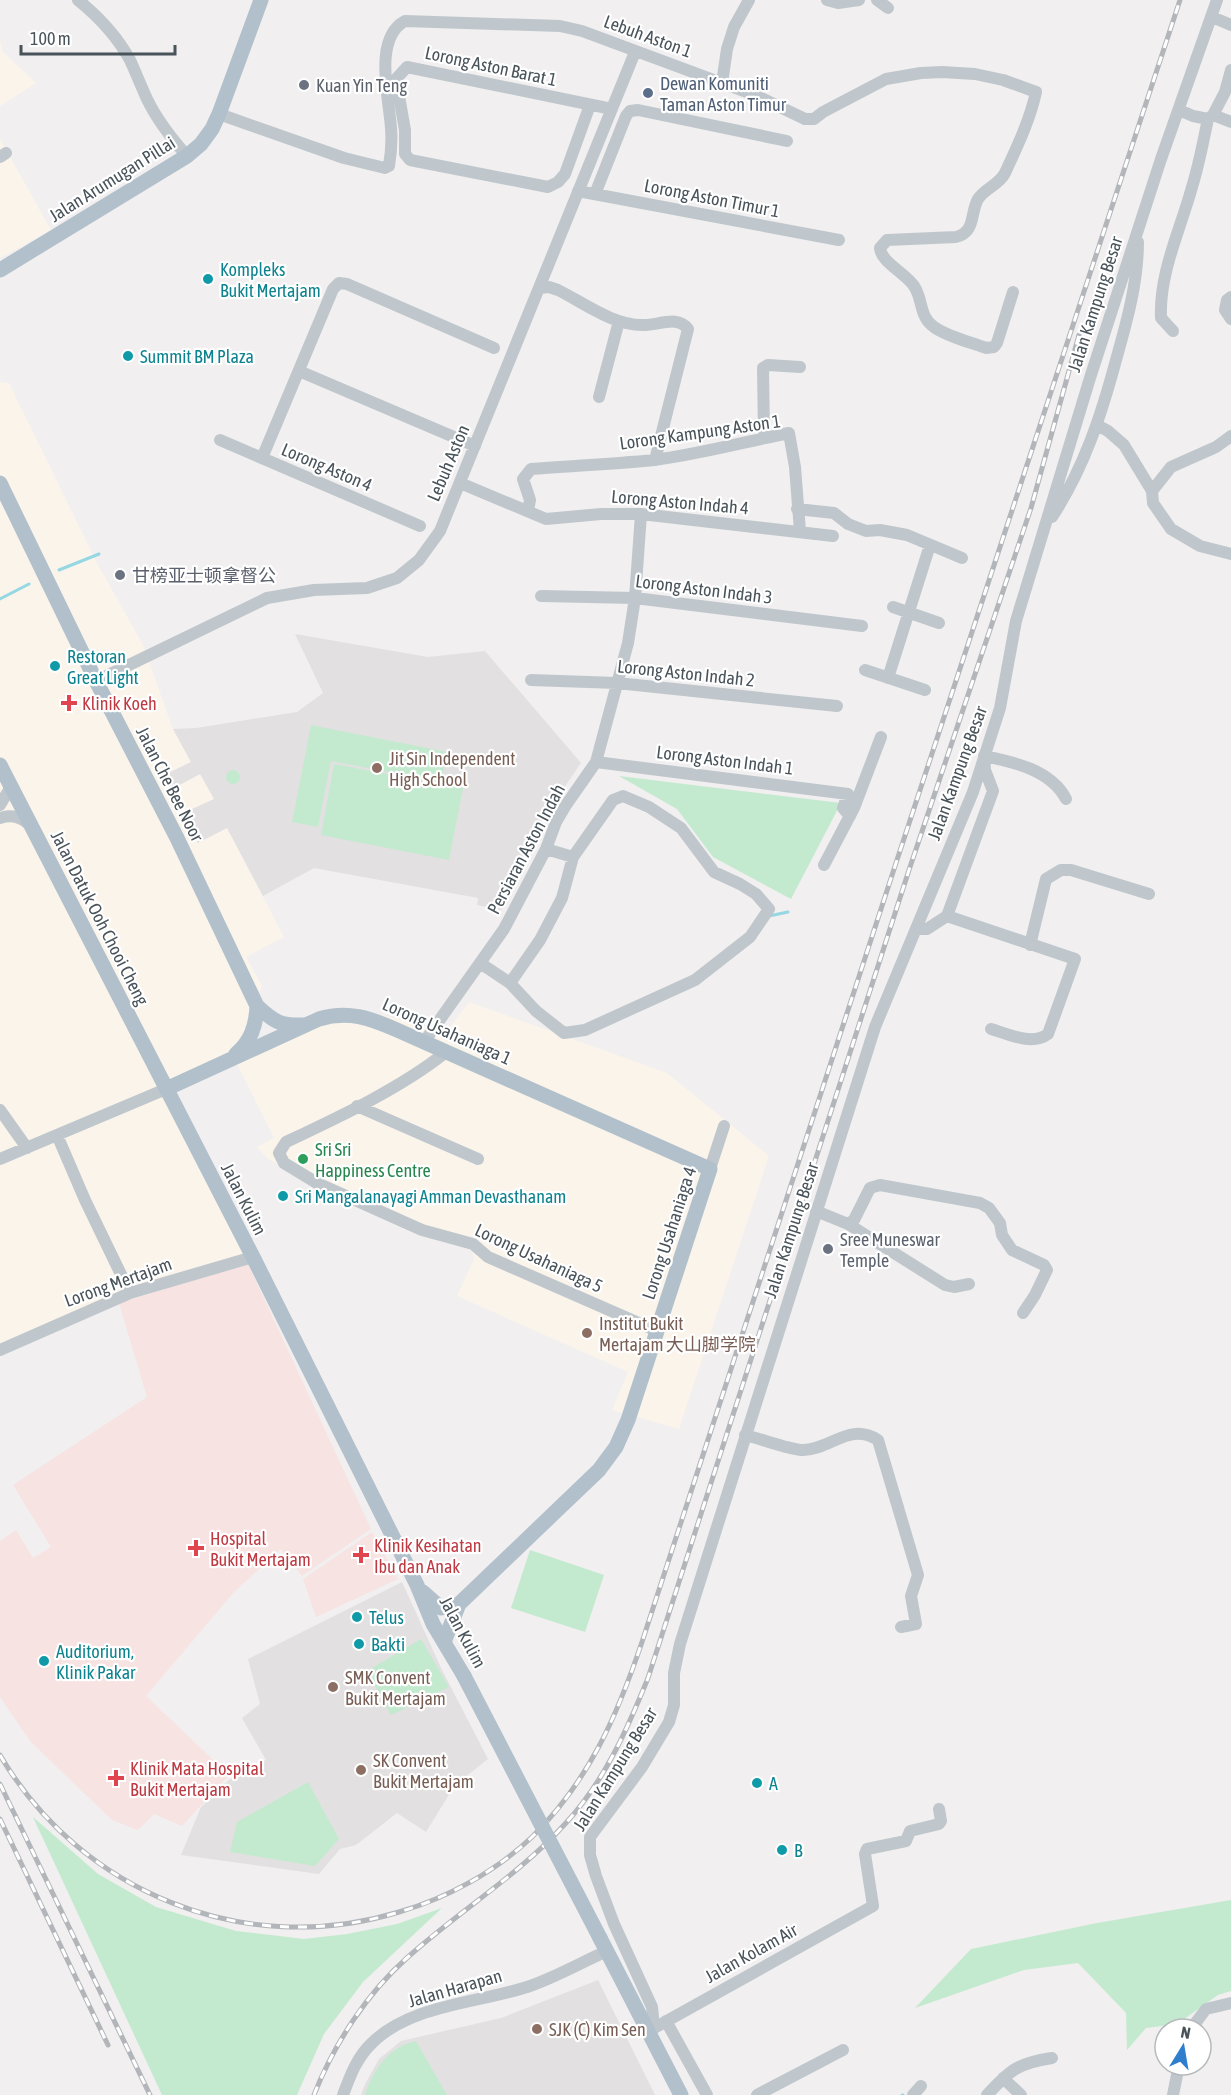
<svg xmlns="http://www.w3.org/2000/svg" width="1231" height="2095" font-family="'Asap Condensed','Noto Sans SC',sans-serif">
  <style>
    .commercial { fill: #faf4eb }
    .education { fill: #e2e0e1 }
    .medical { fill: #f8e3e3 }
    .green { fill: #c3eacf }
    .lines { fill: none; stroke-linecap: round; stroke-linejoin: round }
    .stream { stroke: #95d7e2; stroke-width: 3 }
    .minor { stroke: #bfc7cc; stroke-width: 12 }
    .major { stroke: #b2c0cb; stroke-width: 15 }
    .rail-casing { stroke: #b2b5b9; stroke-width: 5 }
    .rail { stroke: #fff; stroke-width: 3; stroke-dasharray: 9; stroke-linecap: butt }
    .major-bridge { stroke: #b2c0cb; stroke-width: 15 }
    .worship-dot { fill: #6b7280; stroke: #fff; stroke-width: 2 }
    .service-dot { fill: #5c6f8a; stroke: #fff; stroke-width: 2 }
    .culture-dot { fill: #0f9aa8; stroke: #fff; stroke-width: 2 }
    .health-dot { fill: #e0444e; stroke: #fff; stroke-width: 2 }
    .education-dot { fill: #8d6e63; stroke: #fff; stroke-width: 2 }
    .leisure-dot { fill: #2e9e5b; stroke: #fff; stroke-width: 2 }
    .labels { text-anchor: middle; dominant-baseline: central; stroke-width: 4.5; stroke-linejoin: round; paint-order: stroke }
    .street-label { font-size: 18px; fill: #49535a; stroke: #fff }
    .service-label { font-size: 18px; fill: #4e5e75; stroke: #fff; text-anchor: start }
    .worship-label { font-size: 18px; fill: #5b616d; stroke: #fff; text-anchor: start }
    .culture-label { font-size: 18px; fill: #0d838f; stroke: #fff; text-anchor: start }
    .health-label { font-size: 18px; fill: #be3a42; stroke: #fff; text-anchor: start }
    .education-label { font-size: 18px; fill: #785e54; stroke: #fff; text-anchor: start }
    .leisure-label { font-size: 18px; fill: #27864d; stroke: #fff; text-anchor: start }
  </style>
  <rect width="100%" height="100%" fill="#f1efef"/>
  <path class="commercial" d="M0,40L2,51L36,83L0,106Z
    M0,139L51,230L0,258Z
    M0,382L9,383L97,563L143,645L173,729L191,762L163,776L170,790L201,774L214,799L183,814L197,843L227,828L284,937L246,957L262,986L253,1005L243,1045L165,1097L248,1264L119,1303L0,1355Z
    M469,1002L667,1073L769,1156L679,1429L612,1410L628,1372L457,1296L474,1259L472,1250L421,1236L359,1208L349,1206L267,1158L257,1147L274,1138L237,1064L354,1008L419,1024L444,1035Z"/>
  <path class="education" d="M295,634L428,657L485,651L581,763L544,817L520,873L501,910L477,905L478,898L314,868L263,896L227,828L198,843L183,813L214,799L200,774L170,790L162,776L191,762L173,729L196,728L297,712L323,693Z
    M402,1582L442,1670L488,1759L455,1785L426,1832L397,1813L356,1845L340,1849L319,1874L181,1855L201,1807L229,1780L266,1760L242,1718L260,1704L248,1659Z
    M598,1980L655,2095H361L365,2084L379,2059L401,2041L501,2018Z"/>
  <path class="medical" d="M248,1264L371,1529L302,1576L281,1549L233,1593L146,1696L229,1775L182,1826L154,1814L138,1830L112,1820L30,1741L0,1697V1541L16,1530L33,1558L51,1547L13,1485L147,1397L119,1303Z
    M372,1532L398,1579L316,1617L303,1579Z"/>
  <path class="green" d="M311,725L447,752L441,782L331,761L318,827L292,822Z
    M334,764L463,788L449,860L321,835Z
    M226 777a7 7 0 1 1 14 0a7 7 0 1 1-14 0Z
    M619,776L841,803L791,899L713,857L677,809Z
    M530,1550L604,1575L585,1632L511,1608Z
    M421,1639L449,1687L391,1715L367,1671Z
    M308,1782L339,1839L315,1866L230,1852L237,1822Z
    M33,1817L98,1874L156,1907L236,1931L304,1939L347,1934L397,1924L442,1908L363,1982L324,2034L297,2095H162Z
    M1231,1900V1991L1218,1995L1177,2024L1146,2028L1127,2050L1126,2013L1078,1963L1024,1970L915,2008L971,1949L1097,1923Z
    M416,2041L447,2095H365C373,2069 389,2047 416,2041Z"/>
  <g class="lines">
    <path class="stream" d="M59,570L99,554
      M0,599L29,584
      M769,916L788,912
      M902,2095H903"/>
    <path class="minor" d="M78,0C99,17 117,36 130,60C136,73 141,86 147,99C157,120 172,139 187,156
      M827,0L838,3L859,0
      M877,0L888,8
      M1212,17L1231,25
      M722,83L727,49L734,27L749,0
      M590,105L565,174L558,182L548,187L410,160L405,154V130L396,79L407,67L612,109
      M1179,110L1193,116L1208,119L1213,115L1231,122
      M219,114L344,158L385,168L389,166C391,154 392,140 391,128C389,98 373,38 405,21L560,26L582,31L757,96L805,119H814L823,112L886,79L921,73L942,72L975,74L1003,80L1036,92C1030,120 1017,147 1005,173C999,185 985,188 978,199C970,213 976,232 956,237L887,240L880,248C881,262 905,273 914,286C923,299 919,317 934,327C948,337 970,342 986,348L994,347L997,343L1013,292
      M1213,115L1225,92L1231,70
      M0,157L6,153
      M578,191L839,240
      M595,194L626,116L630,111L638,110L787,141
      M539,288L549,287L558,290C584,303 614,326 644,325C659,325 678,315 688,329L655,460
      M1231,297L1227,300L1225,310L1231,319
      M1173,331L1161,318C1159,273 1180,231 1192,187C1199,165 1203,142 1208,119
      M299,371L475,446
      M599,397L619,321
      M1097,425L1108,431L1124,445L1152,491L1153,503L1171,529L1200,546L1231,554
      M764,437L763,368L768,365L800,367
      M220,440L420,526
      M262,458L333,289L339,283L347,284L494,348
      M460,483L546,519L601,514H641L833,536
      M1152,491L1171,467L1216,447L1231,436
      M797,509L834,513L848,524L866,531L880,530L907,535L962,558
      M528,511L530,500L523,479L531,469C572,466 613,464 654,460C700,454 744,442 789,433L795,467L800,531
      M1052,517C1084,468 1101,416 1116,360C1127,321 1138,282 1138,242
      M541,596L635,598L862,626
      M893,607L939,623
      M865,670L925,690
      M888,678L930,545
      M531,680L617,683L837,706
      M96,681L267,598L314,590L367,588L397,578L419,560L440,531L635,52
      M596,762L848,794L843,808L850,816
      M0,805L9,790V783
      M0,818C13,814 20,817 30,825
      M546,849L573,857
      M824,865L854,808L881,737
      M947,916L993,791L985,770L984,756C1014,762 1051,770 1066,799
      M916,929H927L947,916L1075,959L1048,1034C1032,1046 1008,1034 991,1029
      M1030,945L1046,879L1061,870H1071L1149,894
      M480,963L510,983L536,1011L564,1033L585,1030L695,980L750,937L769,909L756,894L740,884L714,872L681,828L649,807L623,796L613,800L573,857L562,898L540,940L510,983
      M424,1042L504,929L546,849L556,822L566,805L596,762L628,643L635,598L641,514
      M446,1052C401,1088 339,1117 286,1142L279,1153L284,1163L317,1183L422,1230L473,1244L488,1257L657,1331
      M357,1106L478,1159
      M0,1110L27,1148
      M57,1135L85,1200L130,1293
      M0,1159L166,1089
      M710,1169L724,1126
      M816,1211L848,1224L854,1220L870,1188L880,1185L980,1203L989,1208L1000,1223L1002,1235L1012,1250L1044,1265L1047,1270L1035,1295L1023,1313
      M848,1224L945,1285L954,1287L969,1284
      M0,1350L130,1293L253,1257
      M745,1435C759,1438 790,1450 803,1450C832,1449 849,1422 878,1440L918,1575L911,1596L916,1624L901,1627
      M666,2021L707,2095
      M1191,2029L1206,2009L1231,2003
      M647,2032L653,2017L652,2007L614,1924L596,1876L590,1855V1837L642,1767L669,1722L674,1705V1673L680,1644L875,1027L973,792L1000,708L1016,621L1090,378L1161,159L1217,0
      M647,2032L873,1906L865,1854L867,1849L906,1841L910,1831L939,1824L941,1821L939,1809
      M1003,2078L1021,2095
      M343,2095C350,2076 357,2057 372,2043C410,2005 478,2003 527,1987C554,1978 580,1963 607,1951
      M757,2095L843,2050
      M913,2095L921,2086
      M987,2095C1010,2070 1018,2063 1052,2058
      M1173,2095L1179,2065"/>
    <path class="major" d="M0,270L187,156L201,144L212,129L219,114L261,0
      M0,483L96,681L177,838L257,1006C274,1022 281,1026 304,1025
      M0,765L253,1257L417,1585L433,1624L464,1676
      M236,1054C251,1041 256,1026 257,1006
      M166,1089L319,1019C348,1010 370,1018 397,1030L710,1169L628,1420L616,1447L599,1470L459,1604L444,1642
      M423,1592L441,1608L459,1604
      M600,1938L681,2095"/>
    <g class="rail-casing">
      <path id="rail" d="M0,1755C81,1893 245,1959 399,1912C447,1898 495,1872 532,1837C589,1781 617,1716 642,1642L896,863L1180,0
        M0,1784L150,2095
        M0,1819L108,2045
        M314,2095C334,2044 367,1993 408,1957C459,1911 519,1875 565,1824C604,1782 627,1730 648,1678L909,870L1031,508L1079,335"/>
    </g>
    <use href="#rail" class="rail"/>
    <path class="major-bridge" d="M464,1676L600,1938"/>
  </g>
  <g class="worship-dot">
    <circle cx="304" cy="85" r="6"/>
    <circle cx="120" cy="575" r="6"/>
    <circle cx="828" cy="1249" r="6"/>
  </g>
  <circle class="service-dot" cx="648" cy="93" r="6"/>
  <g class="culture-dot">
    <circle cx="208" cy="279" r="6"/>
    <circle cx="128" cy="356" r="6"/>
    <circle cx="55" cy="666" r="6"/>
    <circle cx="283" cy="1196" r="6"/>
    <circle cx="357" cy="1617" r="6"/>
    <circle cx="359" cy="1644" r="6"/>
    <circle cx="44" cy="1661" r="6"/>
    <circle cx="757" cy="1783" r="6"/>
    <circle cx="782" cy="1850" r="6"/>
  </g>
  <g class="health-dot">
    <path d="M66 694h6v6h6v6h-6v6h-6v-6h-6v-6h6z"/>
    <path d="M193 1539h6v6h6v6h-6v6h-6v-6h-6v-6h6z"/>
    <path d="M358 1546h6v6h6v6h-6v6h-6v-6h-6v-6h6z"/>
    <path d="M113 1769h6v6h6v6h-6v6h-6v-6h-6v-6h6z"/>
  </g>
  <g class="education-dot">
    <circle cx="377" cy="768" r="6"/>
    <circle cx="587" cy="1333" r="6"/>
    <circle cx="333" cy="1687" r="6"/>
    <circle cx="361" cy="1770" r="6"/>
    <circle cx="537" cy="2029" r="6"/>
  </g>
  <circle class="leisure-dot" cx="303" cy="1159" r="6"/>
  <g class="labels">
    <g class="street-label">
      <text transform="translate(648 36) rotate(20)">Lebuh Aston 1</text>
      <text transform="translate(491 66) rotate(12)">Lorong Aston Barat 1</text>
      <text transform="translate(112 179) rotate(-32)">Jalan Arumugan Pillai</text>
      <text transform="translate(712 198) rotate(11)">Lorong Aston Timur 1</text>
      <text transform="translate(1095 304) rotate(-72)">Jalan Kampung Besar</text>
      <text transform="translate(700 432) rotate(-8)">Lorong Kampung Aston 1</text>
      <text transform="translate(448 463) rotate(-67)">Lebuh Aston</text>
      <text transform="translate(327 467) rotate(23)">Lorong Aston 4</text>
      <text transform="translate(680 502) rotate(5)">Lorong Aston Indah 4</text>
      <text transform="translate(704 589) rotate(7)">Lorong Aston Indah 3</text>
      <text transform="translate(686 673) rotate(6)">Lorong Aston Indah 2</text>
      <text transform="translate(725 760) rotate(7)">Lorong Aston Indah 1</text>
      <text transform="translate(957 773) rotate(-70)">Jalan Kampung Besar</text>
      <text transform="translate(170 784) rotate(63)">Jalan Che Bee Noor</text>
      <text transform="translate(526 849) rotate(-62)">Persiaran Aston Indah</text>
      <text transform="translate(100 918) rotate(63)">Jalan Datuk Ooh Chooi Cheng</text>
      <text transform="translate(447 1031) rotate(24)">Lorong Usahaniaga 1</text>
      <text transform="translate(244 1199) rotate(63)">Jalan Kulim</text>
      <text transform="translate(791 1230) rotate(-72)">Jalan Kampung Besar</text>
      <text transform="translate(669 1233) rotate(-72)">Lorong Usahaniaga 4</text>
      <text transform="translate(539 1258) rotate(25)">Lorong Usahaniaga 5</text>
      <text transform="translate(118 1282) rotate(-20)">Lorong Mertajam</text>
      <text transform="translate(463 1632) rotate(62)">Jalan Kulim</text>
      <text transform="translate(615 1769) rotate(-58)">Jalan Kampung Besar</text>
      <text transform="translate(751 1953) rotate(-29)">Jalan Kolam Air</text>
      <text transform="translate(455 1988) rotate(-16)">Jalan Harapan</text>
    </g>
    <g class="service-label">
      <text x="660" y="83">Dewan Komuniti<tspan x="660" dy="21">Taman Aston Timur</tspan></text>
    </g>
    <g class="worship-label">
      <text x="316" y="85">Kuan Yin Teng</text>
      <text x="132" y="575">甘榜亚士顿拿督公</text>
      <text x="840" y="1239">Sree Muneswar<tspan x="840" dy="21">Temple</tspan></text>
    </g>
    <g class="culture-label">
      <text x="220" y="269">Kompleks<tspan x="220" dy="21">Bukit Mertajam</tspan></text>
      <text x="140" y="356">Summit BM Plaza</text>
      <text x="67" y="656">Restoran<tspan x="67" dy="21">Great Light</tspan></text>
      <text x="295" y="1196">Sri Mangalanayagi Amman Devasthanam</text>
      <text x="369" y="1617">Telus</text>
      <text x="371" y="1644">Bakti</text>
      <text x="56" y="1651">Auditorium,<tspan x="56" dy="21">Klinik Pakar</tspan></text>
      <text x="769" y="1783">A</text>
      <text x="794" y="1850">B</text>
    </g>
    <g class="health-label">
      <text x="82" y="703">Klinik Koeh</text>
      <text x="210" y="1538">Hospital<tspan x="210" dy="21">Bukit Mertajam</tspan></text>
      <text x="374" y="1545">Klinik Kesihatan<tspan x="374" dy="21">Ibu dan Anak</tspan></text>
      <text x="130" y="1768">Klinik Mata Hospital<tspan x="130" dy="21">Bukit Mertajam</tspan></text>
    </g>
    <g class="education-label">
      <text x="389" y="758">Jit Sin Independent<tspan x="389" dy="21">High School</tspan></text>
      <text x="599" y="1323">Institut Bukit<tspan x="599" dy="21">Mertajam 大山脚学院</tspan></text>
      <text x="345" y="1677">SMK Convent<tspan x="345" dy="21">Bukit Mertajam</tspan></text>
      <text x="373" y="1760">SK Convent<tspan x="373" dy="21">Bukit Mertajam</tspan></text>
      <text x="549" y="2029">SJK (C) Kim Sen</text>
    </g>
    <g class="leisure-label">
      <text x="315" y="1149">Sri Sri<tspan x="315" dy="21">Happiness Centre</tspan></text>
    </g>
  </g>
  <g transform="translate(1183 2047) rotate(11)"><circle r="28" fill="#ffffff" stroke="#b6babd" stroke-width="1.5"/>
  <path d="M0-4.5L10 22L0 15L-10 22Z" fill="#2e7ecd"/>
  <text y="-9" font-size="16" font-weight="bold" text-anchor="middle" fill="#49535a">N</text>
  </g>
  <path d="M21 45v9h154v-9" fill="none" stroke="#49535a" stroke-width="3"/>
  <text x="30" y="45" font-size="18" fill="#49535a" stroke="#ffffff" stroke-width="4.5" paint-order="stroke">100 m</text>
</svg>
